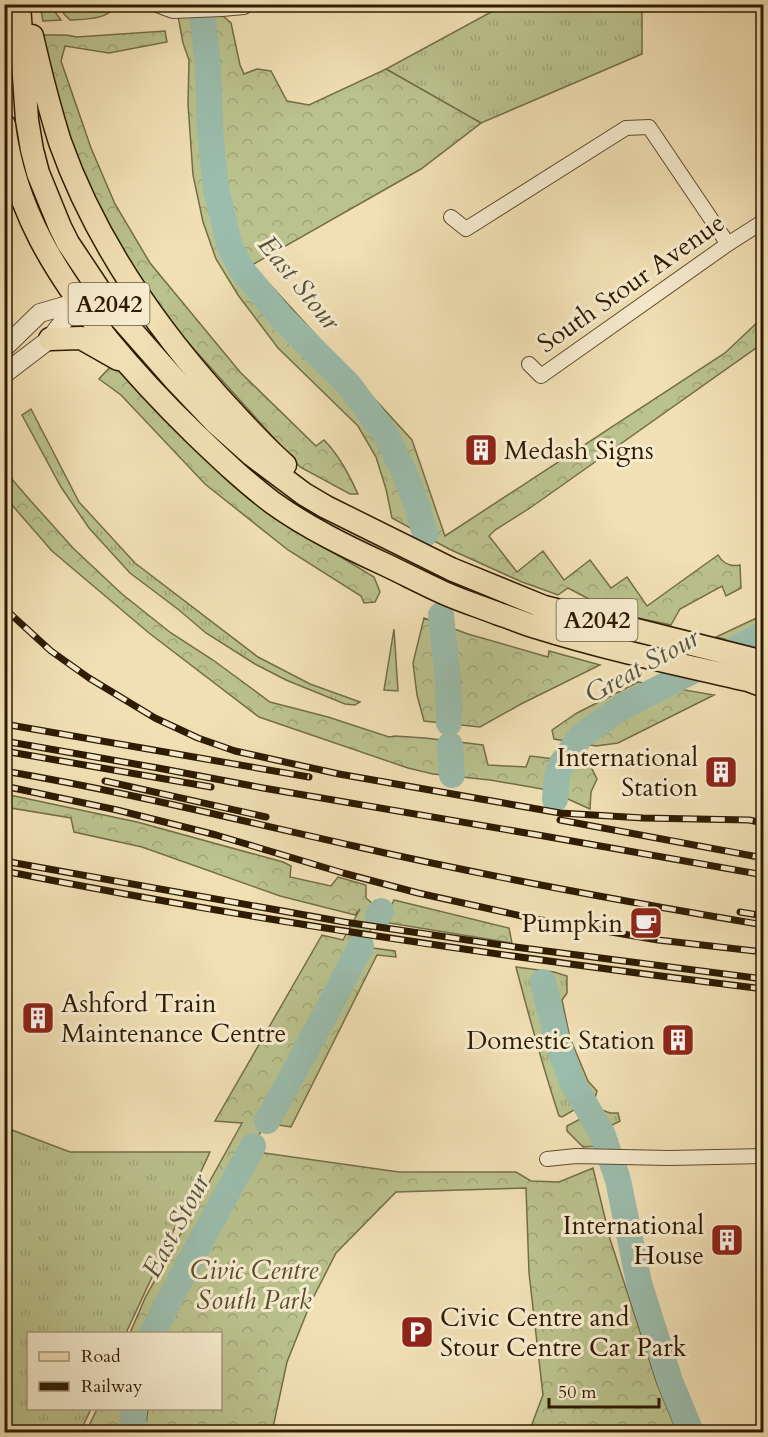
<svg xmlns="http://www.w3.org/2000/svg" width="768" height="1437" font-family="Cardo,serif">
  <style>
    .grass { fill: url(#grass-tufts); stroke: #746e48; stroke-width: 1.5 }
    .forest { fill: url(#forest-crowns); stroke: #746e48; stroke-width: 1.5 }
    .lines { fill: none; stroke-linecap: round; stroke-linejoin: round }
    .river { stroke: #9bbdad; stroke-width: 26 }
    .minor-casing { stroke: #5f4c2e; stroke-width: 16 }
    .tertiary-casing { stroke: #5f4c2e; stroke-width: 20 }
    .primary-casing { stroke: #2e1b02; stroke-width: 25 }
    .minor { stroke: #f6ebce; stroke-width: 14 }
    .tertiary { stroke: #f6ebce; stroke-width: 18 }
    .primary { stroke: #f1e0b4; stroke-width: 22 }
    .rail-casing { stroke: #2e1b02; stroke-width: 7 }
    .rail { stroke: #f6ebce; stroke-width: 4.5; stroke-dasharray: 14; stroke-linecap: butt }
    .labels { text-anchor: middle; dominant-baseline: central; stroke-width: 6; stroke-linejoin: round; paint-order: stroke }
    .shield { fill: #f6ebce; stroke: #6a593f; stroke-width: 1.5 }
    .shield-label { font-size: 24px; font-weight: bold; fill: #2e1b02 }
    .street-label { font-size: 26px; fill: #2e1b02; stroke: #f6ebce }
    .poi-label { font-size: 26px; fill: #2e1b02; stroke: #f6ebce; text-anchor: end }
    .park-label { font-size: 26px; font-style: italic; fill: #584d2c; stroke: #f6ebce }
    .water-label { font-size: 27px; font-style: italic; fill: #54543e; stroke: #f6ebce }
  </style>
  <defs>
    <pattern id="grass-tufts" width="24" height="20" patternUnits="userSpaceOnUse" patternTransform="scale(1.5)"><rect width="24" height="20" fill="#bac28d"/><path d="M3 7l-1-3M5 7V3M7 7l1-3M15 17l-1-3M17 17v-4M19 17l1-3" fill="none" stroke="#a0a678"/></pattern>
    <pattern id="forest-crowns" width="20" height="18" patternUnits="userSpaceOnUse" patternTransform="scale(1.5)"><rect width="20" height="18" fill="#bac28d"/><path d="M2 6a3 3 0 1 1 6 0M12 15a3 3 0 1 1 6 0" fill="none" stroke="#a0a678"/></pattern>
  </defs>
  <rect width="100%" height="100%" fill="#f1e0b4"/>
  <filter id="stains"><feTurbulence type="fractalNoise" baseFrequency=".00333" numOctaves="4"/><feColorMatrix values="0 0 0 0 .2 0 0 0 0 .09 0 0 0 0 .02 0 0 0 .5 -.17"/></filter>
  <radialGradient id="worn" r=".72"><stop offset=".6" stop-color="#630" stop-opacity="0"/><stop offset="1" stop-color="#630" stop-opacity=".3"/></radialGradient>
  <path class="grass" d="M40,5H51L53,9L61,20L43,21Z
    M59,5H118C105,20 89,19 70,20L64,14Z
    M504,5H642V54L481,123L386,69Z
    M31,409L79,502L135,563L258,657L310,684L360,702L355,705L345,704L286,680L255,664L206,633L179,610L130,573L89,528L61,487L22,415Z
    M394,629L398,691L384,690Z
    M516,967L554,972L567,976V993L562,1000L570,1038L588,1081L597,1091L595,1098L562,1117L559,1116C543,1067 529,1017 516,967Z
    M599,1109L610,1113H618L620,1121L612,1125V1139H617V1145L583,1147L567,1131V1126Z
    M4,1127L70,1152H210L126,1333L28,1334V1408L91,1409L80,1432H5Z"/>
  <path class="forest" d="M178,16H223L231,23L240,65L244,74L257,69L271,71L287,101L309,105L386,69L481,123L421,169L252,265L412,440L445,536L725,353L763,317V343L530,508L495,530L489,536L517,572L543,551L564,580L590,560L611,588L627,577L647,606L718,555C723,564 730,567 740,565L741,588L726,596L722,586L680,609L671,625L624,615L606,608L568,588L558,595L522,582L449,549L392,518L386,489L376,457L358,426L278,348L238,295L216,259L203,222L193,175L188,104L189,60L183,43Z
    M165,31L167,42L109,53L65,46L61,61L91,148L115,204L150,263L240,372L316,446L324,440C339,455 349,475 358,494H350L300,467L167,319L107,231L59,123L42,35H66L77,37Z
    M112,365L124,372L294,529L374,577L380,592L375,602L364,603L361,596L288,550L205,484L121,395L99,379Z
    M4,470L29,499L73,548L122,594L171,633L213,660L270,702L328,717L389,737L395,736L425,738L483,745L488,765L526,767L530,756L589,763L597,779L591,792L590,809L548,790L490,780L433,774L408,768L259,717L149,633L52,551L5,497Z
    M763,615V649L716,637Z
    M424,618L468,634L548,657L549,651L600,665L521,704L480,727L424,721L417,695L413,663Z
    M638,682L714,695L618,743L596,746L554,739L552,730L577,713Z
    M5,794L137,822L283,862L291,866L290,877L331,886L338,877L366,885V898L381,911L253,1146L157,1333H130L145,1298L242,1123L215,1121L322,935L343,940L360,909L355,915L280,896L142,847L74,832L71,818L5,807Z
    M394,900L509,928L512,943L383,922Z
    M365,947L395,951L396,957L377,955L291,1127L272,1124Z
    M257,1152L399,1172H516L531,1181L559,1182L593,1168L610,1239L657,1384L677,1432H529L543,1395L529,1273L526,1188L396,1192L336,1253L311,1302L287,1362L272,1432H145L148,1409L220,1408V1334L165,1333L194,1272Z
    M97,1409H136V1432H86Z"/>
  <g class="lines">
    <path class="river" d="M201,4L208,65L210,129L216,189L229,243L234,255L242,270L282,318L349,385L386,435L404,472L418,508L425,534
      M441,615L448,681L449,723
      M450,745L452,775
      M555,799L557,776L562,763L581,736L619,709L764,634
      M378,916L381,911
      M543,982L557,1040L573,1084L602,1133L618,1180L639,1283L670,1381L691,1432
      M267,1121C300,1064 330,1004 361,946
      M152,1334L191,1259L253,1146
      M134,1408L133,1420L136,1432"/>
    <g class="minor-casing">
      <path id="minor" d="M154,4L173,11L222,9L244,7L248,4
        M451,217L466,229L626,128L649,127L728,244
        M529,364L541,376L728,244L764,221
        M547,1159L576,1156L669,1158L764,1156"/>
    </g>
    <g class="tertiary-casing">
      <path id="tertiary" d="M4,348L40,313L78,302
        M4,374L50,339L78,302L90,294"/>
    </g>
    <g class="primary-casing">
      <path id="primary" d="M19,4L27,120L32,150L38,173L60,227L68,243L110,306L176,381L215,422L252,455L304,494L326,507L451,569L544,607L764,662
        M32,36C40,71 49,107 60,142C94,238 151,321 218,396C240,420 261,444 285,465
        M4,125C15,210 56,274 108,340C135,373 164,404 195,434C220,458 245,482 273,503C308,528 347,547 386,565C405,574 424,584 444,593C462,601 481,607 499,614C512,618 524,624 536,627C606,649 677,664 748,680L764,686
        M50,339L81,338L118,359"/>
    </g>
    <use href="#minor" class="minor"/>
    <use href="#tertiary" class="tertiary"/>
    <use href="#primary" class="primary"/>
    <g class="rail-casing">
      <path id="rail" d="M4,608L51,651L89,678L155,718L198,738L235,751L339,774L560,813L643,818L749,820L764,823
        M4,724L309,777
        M4,741L158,768L263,788L538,835L764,875
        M4,751L211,787
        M4,771C122,791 238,820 354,846C490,877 627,902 764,925
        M105,781L266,817
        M4,786L117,810L216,835L343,873L418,893L535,919L658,940L764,952
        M560,820L764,858
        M4,861L344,922L515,947L764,979
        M4,871C256,921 509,958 764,989
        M740,912L764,916"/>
    </g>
    <use href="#rail" class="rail"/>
  </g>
  <defs>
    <g id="building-square" transform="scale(1.725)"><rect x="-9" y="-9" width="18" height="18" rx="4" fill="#8f2418" stroke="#f6ebce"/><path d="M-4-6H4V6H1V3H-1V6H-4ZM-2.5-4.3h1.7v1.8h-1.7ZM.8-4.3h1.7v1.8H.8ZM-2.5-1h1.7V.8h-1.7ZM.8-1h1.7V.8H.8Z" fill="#fff"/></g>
    <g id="cafe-square" transform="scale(1.725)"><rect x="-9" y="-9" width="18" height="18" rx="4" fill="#8f2418" stroke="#f6ebce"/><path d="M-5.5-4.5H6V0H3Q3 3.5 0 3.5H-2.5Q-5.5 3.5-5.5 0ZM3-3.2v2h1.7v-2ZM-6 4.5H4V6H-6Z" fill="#fff"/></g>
    <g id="parking-square" transform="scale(1.725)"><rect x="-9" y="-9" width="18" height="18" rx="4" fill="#8f2418" stroke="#f6ebce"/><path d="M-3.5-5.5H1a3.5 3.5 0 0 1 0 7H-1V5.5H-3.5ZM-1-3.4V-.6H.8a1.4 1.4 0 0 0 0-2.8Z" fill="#fff"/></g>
  </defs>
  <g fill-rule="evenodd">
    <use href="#building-square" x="481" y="450"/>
    <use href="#building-square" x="721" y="772"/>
    <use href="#cafe-square" x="646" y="923"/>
    <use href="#building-square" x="38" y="1018"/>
    <use href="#building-square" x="678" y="1040"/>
    <use href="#building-square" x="727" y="1240"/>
    <use href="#parking-square" x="417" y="1332"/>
  </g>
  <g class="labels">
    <g class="shield">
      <rect x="68.5" y="283" width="81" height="42" rx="4.5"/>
      <rect x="556.5" y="599" width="81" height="42" rx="4.5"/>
    </g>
    <g class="shield-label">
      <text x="109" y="304">A2042</text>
      <text x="597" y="620">A2042</text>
    </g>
    <g class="street-label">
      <text transform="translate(631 283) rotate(-35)">South Stour Avenue</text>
    </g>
    <g class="poi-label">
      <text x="504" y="450" text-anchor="start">Medash Signs</text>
      <text x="698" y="757">International<tspan x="698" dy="30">Station</tspan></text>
      <text x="623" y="923">Pumpkin</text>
      <text x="61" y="1003" text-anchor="start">Ashford Train<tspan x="61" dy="30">Maintenance Centre</tspan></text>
      <text x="655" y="1040">Domestic Station</text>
      <text x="704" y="1225">International<tspan x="704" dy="30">House</tspan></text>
      <text x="440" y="1317" text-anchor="start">Civic Centre and<tspan x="440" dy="30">Stour Centre Car Park</tspan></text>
    </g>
    <g class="park-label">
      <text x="254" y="1270">Civic Centre<tspan x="254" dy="30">South Park</tspan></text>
    </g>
    <g class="water-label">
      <text transform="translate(299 283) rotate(51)">East Stour</text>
      <text transform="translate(642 666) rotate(-29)">Great Stour</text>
      <text transform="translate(176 1226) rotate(-62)">East Stour</text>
    </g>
  </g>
  <rect width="768" height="1437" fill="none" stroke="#f1e0b4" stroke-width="24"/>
  <rect x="6" y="6" width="756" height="1425" fill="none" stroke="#2e1b02" stroke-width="3"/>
  <rect x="12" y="12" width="744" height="1413" fill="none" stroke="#2e1b02" stroke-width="1.5"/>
  <rect x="27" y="1332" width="195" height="78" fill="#f6ebce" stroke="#a6987c" stroke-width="1.5"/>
  <rect x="39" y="1352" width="30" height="9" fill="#f1e0b4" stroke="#a6987c" stroke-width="1.5"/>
  <text x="81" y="1362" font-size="18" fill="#2e1b02">Road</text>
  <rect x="39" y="1382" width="30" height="9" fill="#2e1b02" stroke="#a6987c" stroke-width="1.5"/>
  <text x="81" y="1392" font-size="18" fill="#2e1b02">Railway</text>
  <path d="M549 1398v9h110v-9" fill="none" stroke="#2e1b02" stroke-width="3"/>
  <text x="558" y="1398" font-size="18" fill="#2e1b02" stroke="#f6ebce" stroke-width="4.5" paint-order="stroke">50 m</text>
  <rect width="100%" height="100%" filter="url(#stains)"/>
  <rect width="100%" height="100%" fill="url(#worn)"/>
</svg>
